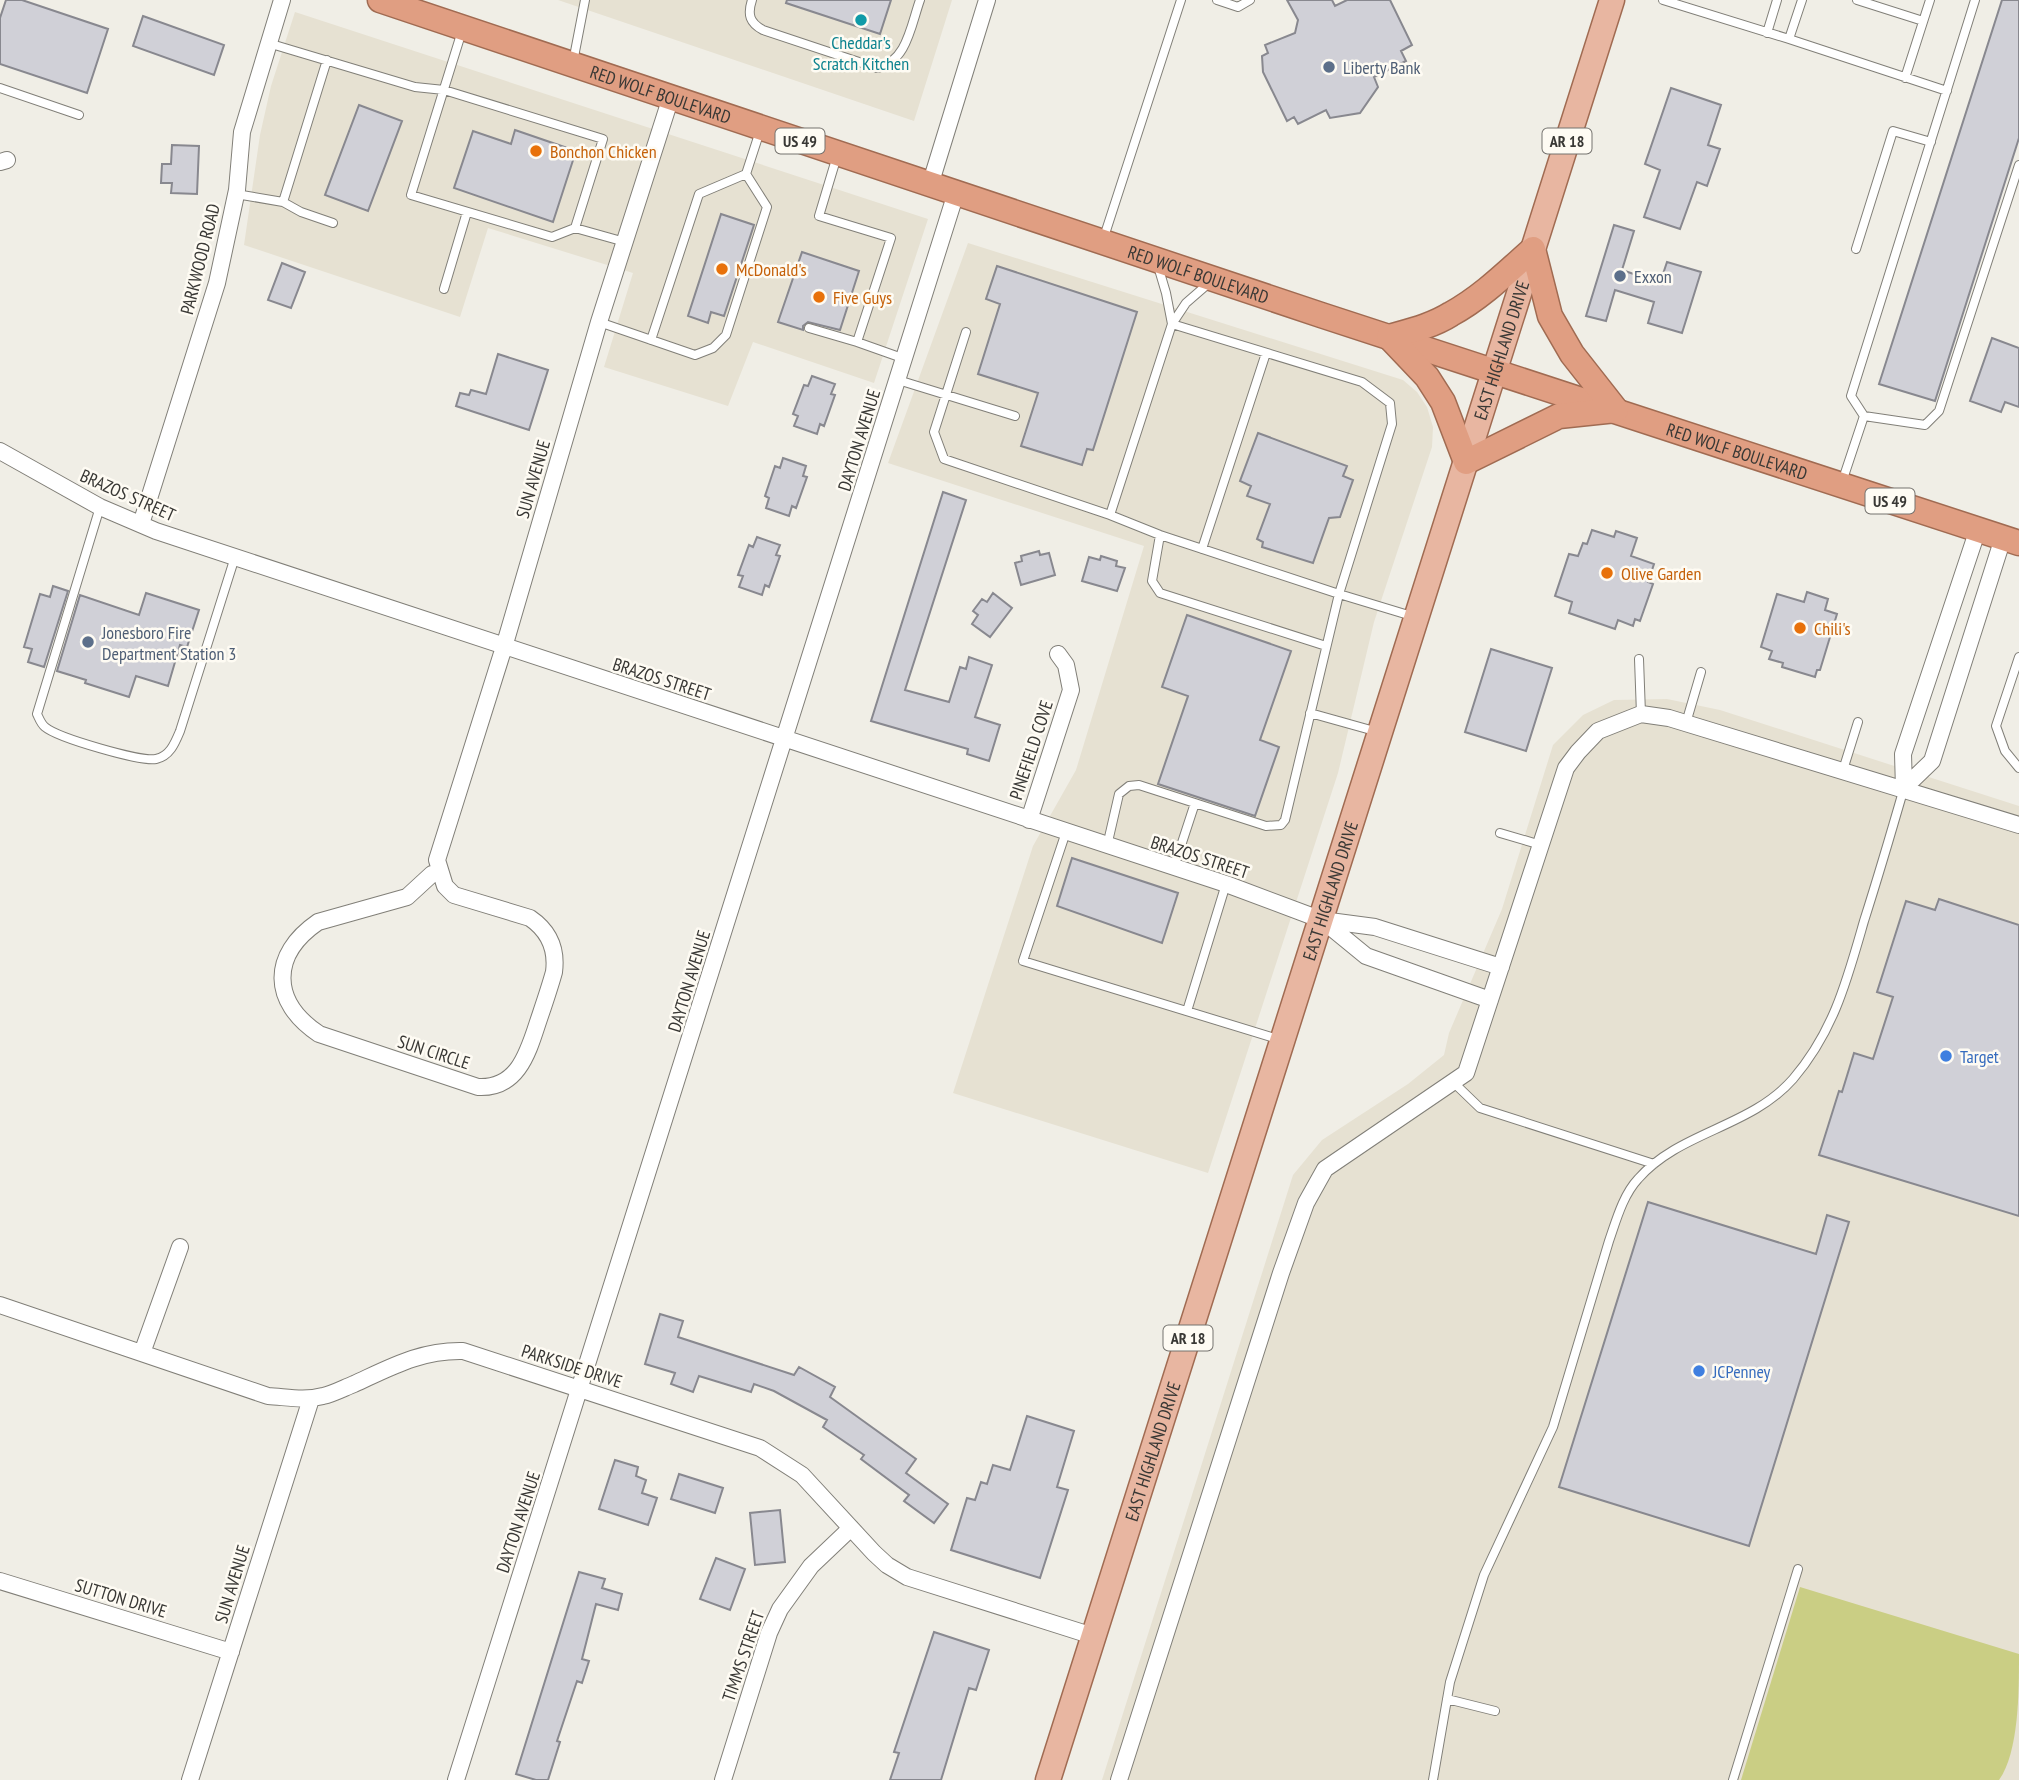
<svg xmlns="http://www.w3.org/2000/svg" width="2019" height="1780" font-family="'PT Sans Narrow',sans-serif">
  <style>
    .built { fill: #e6e1d2 }
    .green { fill: #cace84 }
    .building { fill: #d0d0d7; stroke: #88888f; stroke-width: 2 }
    .lines { fill: none; stroke-linecap: round; stroke-linejoin: round }
    .service-casing { stroke: #817f78; stroke-width: 10 }
    .minor-casing { stroke: #817f78; stroke-width: 18 }
    .primary-casing { stroke: #a06b52; stroke-width: 27 }
    .trunk-casing { stroke: #a06b52; stroke-width: 27 }
    .service { stroke: #fff; stroke-width: 8 }
    .minor { stroke: #fff; stroke-width: 16 }
    .primary { stroke: #e8b6a1; stroke-width: 24 }
    .trunk { stroke: #e09e82; stroke-width: 24 }
    .culture-dot { fill: #0f9aa8; stroke: #fefbf3; stroke-width: 2.5 }
    .service-dot { fill: #5c6f8a; stroke: #fefbf3; stroke-width: 2.5 }
    .food-dot { fill: #e8710a; stroke: #fefbf3; stroke-width: 2.5 }
    .shop-dot { fill: #3f7fe0; stroke: #fefbf3; stroke-width: 2.5 }
    .labels { text-anchor: middle; dominant-baseline: central; stroke-width: 5; stroke-linejoin: round; paint-order: stroke }
    .shield { fill: #fefbf3; stroke: #74726e; stroke-width: 2 }
    .shield-label { font-size: 16px; font-weight: bold; fill: #393835 }
    .culture-label { font-size: 18px; fill: #0d838f; stroke: #fefbf3 }
    .service-label { font-size: 18px; fill: #4e5e75; stroke: #fefbf3; text-anchor: start }
    .street-label { font-size: 18px; fill: #393835; stroke: #fefbf3 }
    .food-label { font-size: 18px; fill: #c56008; stroke: #fefbf3; text-anchor: start }
    .shop-label { font-size: 18px; fill: #366cbe; stroke: #fefbf3; text-anchor: start }
  </style>
  <rect width="100%" height="100%" fill="#f0eee6"/>
  <path class="built" d="M558,0H952L914,121Z
    M295,12L928,219L874,383L753,342L728,406L604,367L633,273L488,228L460,317L244,245L260,135L271,86Z
    M968,243L1403,380L1417,392L1427,407L1433,427L1432,447L1374,622L1338,773L1208,1173L953,1093L1033,846L1076,770L1144,546L888,463Z
    M1667,699L1720,710L2019,806V1780H1102L1293,1175L1322,1140L1408,1084L1444,1055L1449,1033L1502,909L1553,745L1583,715L1614,700Z"/>
  <path class="green" d="M1800,1587L2019,1654C2019,1691 2019,1752 1999,1780H1741Z"/>
  <path class="building" d="M6,0H22L108,29L87,93L0,64V18Z
    M787,0H891L880,34L786,3Z
    M1287,0H1332L1335,6L1347,0H1390L1412,45L1401,51L1406,61L1374,77L1378,87L1360,113L1330,118L1326,110L1298,124L1294,117L1287,121L1263,72L1262,56L1268,53L1265,45L1295,33L1298,20Z
    M2002,0H2019V138L1935,401L1879,384Z
    M143,16L224,45L214,75L133,46Z
    M1671,88L1721,105L1708,145L1720,149L1707,186L1697,182L1680,229L1644,217L1660,170L1645,164Z
    M359,105L402,121L368,211L325,195Z
    M515,130L576,151L553,222L454,188L473,131L511,144Z
    M172,145L199,146L197,194L171,193L172,183H161L162,164H171Z
    M721,214L754,225L724,316L711,312L708,323L688,316Z
    M1614,225L1634,231L1622,270L1660,283L1667,262L1701,272L1682,333L1648,323L1654,302L1615,290L1606,321L1586,316Z
    M802,252L859,271L840,330L808,322L803,326V330L778,322Z
    M282,263L305,272L291,308L268,300Z
    M997,266L1137,312L1093,450L1087,449L1082,465L1021,446L1038,393L978,374L1000,304L986,299Z
    M1992,338L2019,348V407L2005,402L2001,412L1970,401Z
    M498,354L548,370L529,430L456,406L460,393L469,395L471,390L486,394Z
    M812,376L835,384L831,394L835,395L824,426L820,424L817,434L794,426L798,416L793,414L804,385L808,386Z
    M1258,433L1347,466L1343,476L1353,480L1340,517L1329,518L1313,563L1262,547L1263,542L1257,539L1270,504L1247,496L1251,486L1240,481Z
    M783,458L806,466L803,476L807,477L796,508L792,506L789,516L766,508L769,498L765,496L775,466L780,468Z
    M943,492L966,500L905,690L949,702L960,667L966,669L969,657L992,665L975,717L1000,725L989,761L967,754L968,749L871,721Z
    M1592,530L1614,537L1616,531L1637,538L1631,556L1654,564L1648,582L1653,584L1640,621L1635,619L1633,626L1618,620L1615,629L1569,613L1572,602L1555,596L1569,554L1578,556L1583,543L1587,544Z
    M757,537L780,545L776,555L780,556L769,587L765,585L762,595L739,587L743,576L738,575L749,545L753,547Z
    M1039,551L1040,555L1049,553L1055,575L1021,585L1015,563L1022,561L1021,556Z
    M1101,556L1117,561L1116,566L1125,568L1117,591L1082,581L1089,557L1100,560Z
    M53,586L68,591L44,667L28,662L32,649L24,647L40,594L50,597Z
    M1807,592L1828,599L1825,610L1837,614L1820,670H1817L1815,677L1782,667L1783,663L1769,659L1772,651L1761,647L1777,594L1804,602Z
    M146,593L199,610L187,647L180,645L168,686L136,676L129,697L85,683L86,680L57,671L80,595L139,615Z
    M993,593L1012,608L990,637L972,624L978,615L973,611L982,599L987,602Z
    M1187,615L1291,651L1260,740L1279,747L1255,816L1158,784L1188,696L1162,687Z
    M1491,649L1552,668L1526,751L1465,732Z
    M1072,858L1178,893L1162,943L1057,906Z
    M1939,899L2019,925V1216L1819,1155L1839,1091L1842,1092L1854,1053L1873,1059L1893,997L1877,992L1906,901L1935,910Z
    M1648,1202L1816,1254L1827,1215L1849,1222L1749,1546L1559,1487Z
    M660,1314L683,1321L678,1337L794,1375L799,1367L835,1387L830,1397L916,1459L906,1473L948,1504L934,1523L904,1501L909,1495L861,1459L864,1455L823,1427L827,1420L774,1391L754,1384L751,1392L699,1376L693,1392L671,1384L675,1373L645,1364Z
    M1027,1416L1074,1431L1057,1487L1068,1490L1040,1578L951,1550L967,1498L975,1500L981,1482L987,1484L993,1465L1010,1470Z
    M615,1460L638,1467L636,1476L646,1480L642,1493L657,1498L648,1525L599,1509Z
    M679,1474L723,1488L715,1513L671,1499Z
    M780,1510L785,1562L755,1565L750,1513Z
    M716,1558L745,1569L730,1610L700,1599Z
    M579,1572L605,1579L602,1588L622,1594L618,1610L596,1604L582,1659L589,1661L582,1683L577,1681L557,1741L560,1742L548,1780H536L516,1774Z
    M934,1632L989,1650L976,1690L969,1688L941,1780H890L899,1753L894,1752Z"/>
  <g class="lines">
    <g class="service-casing">
      <path id="service" d="M752,0C747,15 750,23 763,30L877,68C907,62 911,25 920,0
        M1217,0L1238,7L1250,0
        M1663,0L1789,39
        M1802,0L1789,39L1947,91
        M1857,0L1923,21
        M462,31L411,195L552,237L575,228
        M1767,33L1777,0
        M268,43L415,87L444,90L603,139L575,228L625,242
        M573,62L585,0
        M1905,78L1930,0
        M0,88L79,115
        M837,156L819,216L891,238L857,342L905,359
        M236,194L283,202L301,212L333,223
        M283,202L327,60
        M1103,240L1181,0
        M1856,249L1893,131L1931,142
        M1158,266L1166,293L1172,324
        M444,289L467,212
        M599,322L695,355L713,348L726,335L767,207L746,174L760,131
        M1172,324L1362,382L1390,403L1392,424L1339,594L1160,535L1110,515L1172,324L1186,303L1209,283
        M809,328L857,342
        M966,332L934,432L944,459L1110,515
        M651,340L699,194L746,174
        M898,380L1015,416
        M1864,416L1925,425L1939,411L2019,165
        M1842,482L1864,416L1851,396L1975,0
        M100,507L37,714C39,718 41,724 45,727C58,738 141,762 156,759C170,756 175,743 180,731L235,557
        M1160,535L1152,581L1160,593L1326,646
        M1202,549L1266,353
        M2019,657L1996,726L2005,751L2019,768
        M1639,659L1641,714
        M1310,713L1378,732
        M1686,723L1701,672
        M1843,770L1858,722
        M1066,832L1023,961L1281,1040
        M1500,833L1541,845
        M1107,846L1119,794L1129,786L1139,785L1266,826L1281,825L1285,820L1339,594L1415,617
        M1174,867L1195,803
        M1187,1011L1226,884
        M1453,1082L1480,1108L1654,1164
        M1447,1699L1495,1711
        M1433,1780L1450,1682L1484,1575L1553,1427L1609,1241C1616,1221 1623,1195 1638,1179C1680,1131 1750,1128 1793,1079C1834,1031 1847,980 1864,921C1878,877 1891,833 1904,788
        M1733,1780L1798,1569"/>
    </g>
    <g class="minor-casing">
      <path id="minor" d="M0,162L7,160
        M930,185L987,0
        M0,451L100,507L156,531L1226,884L1322,920L1375,927L1501,967
        M141,524L217,283L237,190L242,132L282,0
        M1904,788L1932,761L2003,538
        M1904,788L1903,754L1978,529
        M1029,820L1071,690L1066,665L1058,654
        M441,873L437,860L504,647L599,322L671,97
        M441,873L445,886L454,895L530,918C549,931 557,949 554,972C549,990 543,1007 537,1025C527,1056 516,1089 478,1087L319,1034C271,1002 270,955 318,922L407,897L432,874Z
        M1322,920L1366,956L1490,1000
        M0,1305L268,1396C287,1397 304,1401 323,1396C333,1394 344,1388 354,1384C391,1367 421,1350 463,1351L760,1448L802,1475L874,1553L887,1565L907,1577L1093,1636
        M142,1353L180,1247
        M0,1581L231,1652
        M190,1780L311,1399
        M456,1780L956,193
        M723,1780L769,1633L780,1609L811,1566L851,1528
        M1119,1780L1281,1273L1306,1203L1325,1169L1466,1073L1566,768L1578,752L1598,731L1641,714L1669,718L2019,825"/>
    </g>
    <g class="primary-casing">
      <g id="primary">
        <path id="s1" d="M1048,1780L1612,0"/>
      </g>
    </g>
    <g class="trunk-casing">
      <g id="trunk">
        <path id="s2" d="M380,0L1321,315L2019,543"/>
        <path d="M1533,249L1550,316L1572,354L1616,410L1559,416L1466,462L1443,402L1427,377L1389,337C1410,331 1432,326 1451,314C1482,297 1507,272 1533,249Z"/>
      </g>
    </g>
    <use href="#service" class="service"/>
    <use href="#minor" class="minor"/>
    <use href="#primary" class="primary"/>
    <use href="#trunk" class="trunk"/>
  </g>
  <circle class="culture-dot" cx="861" cy="20" r="7"/>
  <g class="service-dot">
    <circle cx="1329" cy="67" r="7"/>
    <circle cx="1620" cy="276" r="7"/>
    <circle cx="88" cy="642" r="7"/>
  </g>
  <g class="food-dot">
    <circle cx="536" cy="151" r="7"/>
    <circle cx="722" cy="269" r="7"/>
    <circle cx="819" cy="297" r="7"/>
    <circle cx="1607" cy="573" r="7"/>
    <circle cx="1800" cy="628" r="7"/>
  </g>
  <g class="shop-dot">
    <circle cx="1946" cy="1056" r="7"/>
    <circle cx="1699" cy="1371" r="7"/>
  </g>
  <g class="labels">
    <g class="shield">
      <rect x="775.5" y="128.5" width="49" height="25" rx="5"/>
      <rect x="1542.5" y="128.5" width="49" height="25" rx="5"/>
      <rect x="1865.5" y="488.5" width="49" height="25" rx="5"/>
      <rect x="1163.5" y="1325.5" width="49" height="25" rx="5"/>
    </g>
    <g class="shield-label">
      <text x="800" y="141">US 49</text>
      <text x="1567" y="141">AR 18</text>
      <text x="1890" y="501">US 49</text>
      <text x="1188" y="1338">AR 18</text>
    </g>
    <g class="culture-label">
      <text x="861" y="42">Cheddar's<tspan x="861" dy="21">Scratch Kitchen</tspan></text>
    </g>
    <g class="service-label">
      <text x="1343" y="67">Liberty Bank</text>
      <text x="1634" y="276">Exxon</text>
      <text x="102" y="632">Jonesboro Fire<tspan x="102" dy="21">Department Station 3</tspan></text>
    </g>
    <g class="street-label">
      <text stroke="none"><textPath href="#s2" startOffset="296">RED WOLF BOULEVARD</textPath></text>
      <text transform="translate(200 259) rotate(-76)">PARKWOOD ROAD</text>
      <text stroke="none"><textPath href="#s2" startOffset="863">RED WOLF BOULEVARD</textPath></text>
      <text stroke="none"><textPath href="#s1" startOffset="1500">EAST HIGHLAND DRIVE</textPath></text>
      <text transform="translate(859 440) rotate(-73)">DAYTON AVENUE</text>
      <text stroke="none"><textPath href="#s2" startOffset="1430">RED WOLF BOULEVARD</textPath></text>
      <text transform="translate(533 479) rotate(-74)">SUN AVENUE</text>
      <text transform="translate(128 495) rotate(24)">BRAZOS STREET</text>
      <text transform="translate(662 679) rotate(18)">BRAZOS STREET</text>
      <text transform="translate(1031 750) rotate(-72)">PINEFIELD COVE</text>
      <text transform="translate(1200 857) rotate(18)">BRAZOS STREET</text>
      <text stroke="none"><textPath href="#s1" startOffset="933">EAST HIGHLAND DRIVE</textPath></text>
      <text transform="translate(689 981) rotate(-73)">DAYTON AVENUE</text>
      <text transform="translate(434 1052) rotate(18)">SUN CIRCLE</text>
      <text transform="translate(572 1366) rotate(18)">PARKSIDE DRIVE</text>
      <text stroke="none"><textPath href="#s1" startOffset="345">EAST HIGHLAND DRIVE</textPath></text>
      <text transform="translate(518 1522) rotate(-72)">DAYTON AVENUE</text>
      <text transform="translate(232 1584) rotate(-73)">SUN AVENUE</text>
      <text transform="translate(121 1598) rotate(17)">SUTTON DRIVE</text>
      <text transform="translate(743 1656) rotate(-71)">TIMMS STREET</text>
    </g>
    <g class="food-label">
      <text x="550" y="151">Bonchon Chicken</text>
      <text x="736" y="269">McDonald's</text>
      <text x="833" y="297">Five Guys</text>
      <text x="1621" y="573">Olive Garden</text>
      <text x="1814" y="628">Chili's</text>
    </g>
    <g class="shop-label">
      <text x="1960" y="1056">Target</text>
      <text x="1713" y="1371">JCPenney</text>
    </g>
  </g>
</svg>
